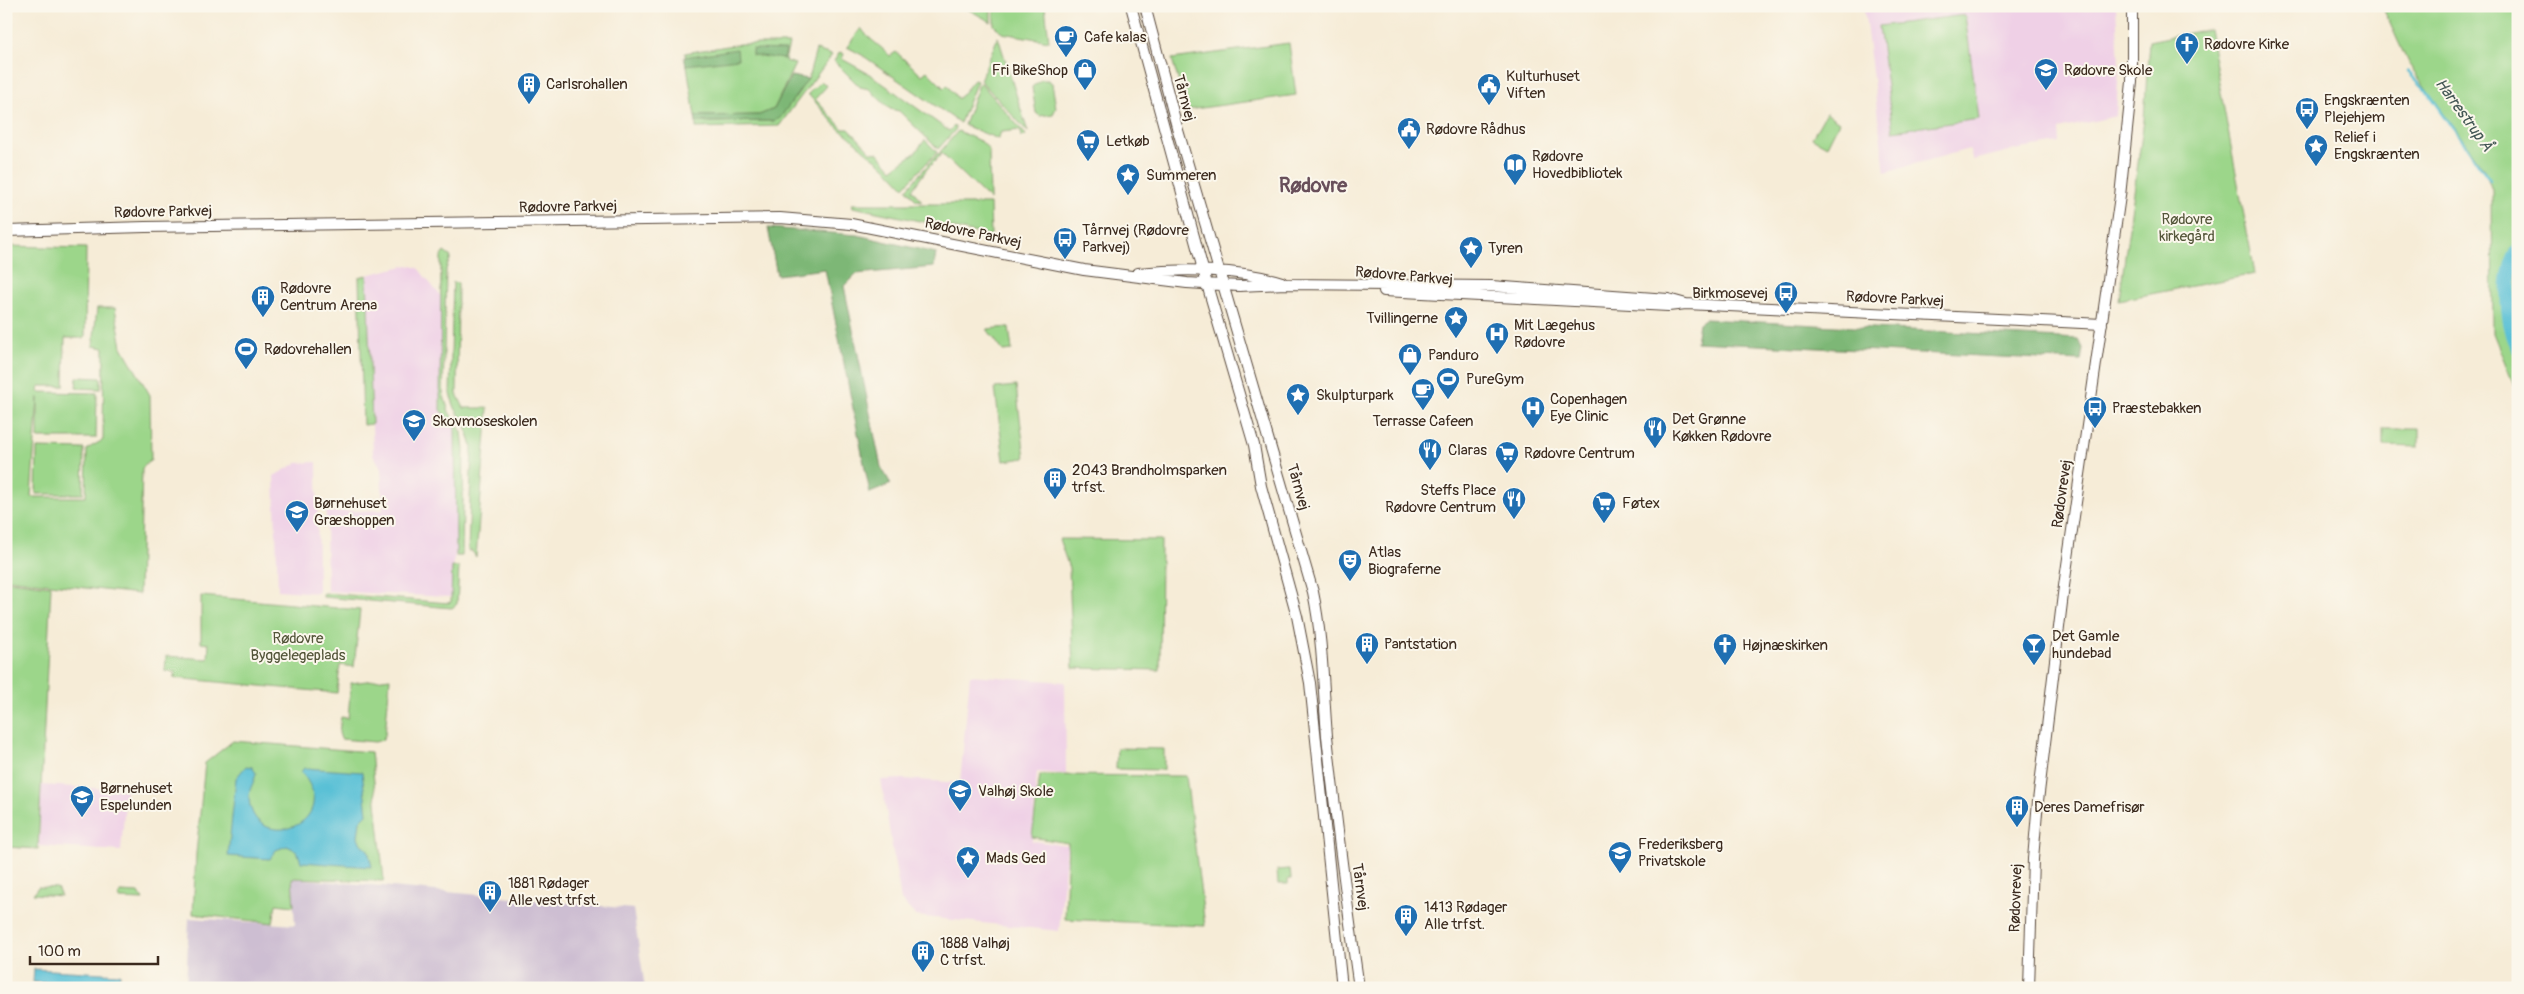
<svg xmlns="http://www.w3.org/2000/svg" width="2524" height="994" font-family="Pangolin,sans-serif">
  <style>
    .built { fill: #efd0e6 }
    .industrial { fill: #cdbed2 }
    .green { fill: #9cd68a; stroke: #6c8054 }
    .forest { fill: #7db776; stroke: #5c704a }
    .water { fill: #59c0d6; stroke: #4a757a }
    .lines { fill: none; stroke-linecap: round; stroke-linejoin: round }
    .stream { stroke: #59c0d6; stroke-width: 2.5 }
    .river { stroke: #59c0d6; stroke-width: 15 }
    .minor-casing { stroke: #57473a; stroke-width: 12 }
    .minor { stroke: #fff; stroke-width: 10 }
    .labels { text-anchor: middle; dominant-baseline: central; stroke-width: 4; stroke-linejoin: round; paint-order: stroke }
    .poi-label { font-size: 15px; fill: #3b2a1e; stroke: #fbf7ec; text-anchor: start }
    .street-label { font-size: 15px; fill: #3b2a1e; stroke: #fbf7ec }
    .park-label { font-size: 15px; fill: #535539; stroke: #fbf7ec }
    .water-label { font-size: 16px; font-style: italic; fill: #445755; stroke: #fbf7ec }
    .district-label { font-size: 20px; font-weight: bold; fill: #684f5a; stroke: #fbf7ec }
  </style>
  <rect width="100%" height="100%" fill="#fbf7ec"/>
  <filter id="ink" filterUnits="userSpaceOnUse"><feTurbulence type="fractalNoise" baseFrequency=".02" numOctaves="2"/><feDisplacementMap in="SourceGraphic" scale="10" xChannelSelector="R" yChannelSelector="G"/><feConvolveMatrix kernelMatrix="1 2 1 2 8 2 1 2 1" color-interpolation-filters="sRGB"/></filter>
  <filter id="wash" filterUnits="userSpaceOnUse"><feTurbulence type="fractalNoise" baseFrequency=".0096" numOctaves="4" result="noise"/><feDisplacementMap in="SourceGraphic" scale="20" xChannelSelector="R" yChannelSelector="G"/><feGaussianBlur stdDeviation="1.12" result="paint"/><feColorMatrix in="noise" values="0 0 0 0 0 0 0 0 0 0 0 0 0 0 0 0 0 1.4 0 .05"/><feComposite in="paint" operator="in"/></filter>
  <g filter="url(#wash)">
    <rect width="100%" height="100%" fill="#f6ecd7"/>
    <path class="built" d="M1874,6H2116L2119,65L2116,116L2059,129L2060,143L2014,150L1973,160L1969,149L1885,172L1864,8Z
      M408,265L418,268L442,298L440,410L455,427L456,551L452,567L451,597L327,591L326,512L383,510L381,467L373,455L367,275Z
      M317,462L318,593L278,590L274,476L297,463Z
      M970,675L1065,682L1066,774L1037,772L1032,841L1067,845L1059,931L916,916L901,900L881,780L904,779L960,783Z
      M41,785L126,790L121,851L39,846Z"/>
    <path class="industrial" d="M292,878L633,909L645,988H186L189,918L295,925Z"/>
    <path class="green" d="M962,6L970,8L972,6H991V22Z
      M994,6H1045L1049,41L1002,33L994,25Z
      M2382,6H2518V395L2493,333L2492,190L2484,169L2408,63Z
      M1965,15L1979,119L1893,131L1879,26Z
      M861,28C869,40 880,45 890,56L896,52L922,75L927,71L944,88L947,85L958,99L974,80L977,81L960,123L862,55L847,47Z
      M2209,29L2255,274L2119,300L2144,120L2149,41Z
      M998,37L1028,132L980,80Z
      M1289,43L1296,95L1187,110L1172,59Z
      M740,44H789L785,61L795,64L774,109L759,115L695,116L685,53Z
      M816,50L832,55L779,126L696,128V122L773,121L808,79Z
      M840,52L844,54L842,59L871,75L949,131L954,126L956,129L938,149L899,111L890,109L869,89L860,87L834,61Z
      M1041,80H1048L1052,83L1056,108L1053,114L1040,116L1036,113L1032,87Z
      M821,81L827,86L815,99L843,129H849L871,152L878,153L892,169L915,153L925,140L937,152L904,187C893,175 883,164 870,155C859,148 852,136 840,130L808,94Z
      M980,82L1026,135L1021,137L1020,130L1001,132L998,139L964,125Z
      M1826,113L1839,122L1827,146L1812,138Z
      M958,131L982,142L989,150L990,200L940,152Z
      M938,153L941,155L927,169L912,190L922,201L916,200L907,189Z
      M852,204H990L991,236L853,207Z
      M6,246L86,248L85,338H65L64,386H39L38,392L97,393L96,438H38V397L31,497H86L87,449L103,440L104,348L93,346L97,308H115L122,347L150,395L151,460L142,468L139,594L6,579Z
      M444,252L451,257L446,269L443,393L449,412L462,432L464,450L462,556H456L455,427L440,410L441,256Z
      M367,275L372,424L363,425L359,277Z
      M453,282L458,283L457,394L464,408H488L476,557L472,551H468L472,447L466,426L455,408L450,394Z
      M1009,327L1012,350L1003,351L987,329Z
      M77,377L101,378V389L76,388Z
      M1016,386L1025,458L1004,461L995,388Z
      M2383,429H2419V447L2383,446Z
      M37,448L84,449L83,494H36Z
      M1059,539L1161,540L1160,670L1073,668L1069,568Z
      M452,567H459L457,604L452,608L323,597V593L448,603L451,602Z
      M9,581L51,586L38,849L6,847V609Z
      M201,596L360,610L354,667L340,665L337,693L174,678L175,672L165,671L166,656L208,659L209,644L201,643Z
      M390,678L385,735L382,740L375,742L341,739L339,733L341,717L348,718L351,683Z
      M233,741L371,752L384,881L292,878L294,906L276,904L273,923L193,914L196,854L205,763Z
      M1117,748L1164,749V770L1116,769Z
      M1040,775L1186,776L1205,926L1065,919L1068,843L1032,837Z
      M1290,869L1291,879H1288V884H1278L1277,870Z
      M38,887L57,888L61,896L33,894Z
      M120,892L139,893L143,900L119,899Z"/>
    <path class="forest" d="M737,49L738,59L686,65L684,57Z
      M752,49L786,50L784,59L752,55Z
      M791,76L808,79L780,118L773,121L696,122L695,116L759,115L774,109Z
      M768,228L857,235L936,253L934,267L856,274L844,286L881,467L891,484L870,493L825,269L777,275Z
      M1705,319L2078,339L2083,348L2081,361L1696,342L1699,323Z"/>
    <path class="water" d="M246,766L252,767L256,773C255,782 248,789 249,799C254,856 346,824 301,772L304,768L362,772L367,814L360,821L358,837L361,844L368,850L372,867L301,862L297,851L287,846L276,850L270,859L228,856L236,778Z
      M34,969L120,974L119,987L33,982Z"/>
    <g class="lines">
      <path class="stream" d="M2408,71L2428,92L2490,180"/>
      <path class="river" d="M2518,251C2503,278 2506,319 2518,347"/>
    </g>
  </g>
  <g filter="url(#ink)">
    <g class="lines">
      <g class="minor-casing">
        <path id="minor" d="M1131,6L1210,295L1254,445L1261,486L1297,616L1310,683L1342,988
          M1145,6L1177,127L1313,592C1323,639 1323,688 1327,736C1336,820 1347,904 1359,988
          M6,231L145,227L780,218L851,224L1084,270L1187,283L1239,286L1286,284L1491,286L1668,299L1686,304
          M1138,273C1184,268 1238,269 1282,282
          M1384,291L1668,306L1686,304L2102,324
          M2029,988L2033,859L2038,801L2064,586L2120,196L2132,82V6"/>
      </g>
      <use href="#minor" class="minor"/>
    </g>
  </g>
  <defs>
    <g id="cafe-pin" transform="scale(1.25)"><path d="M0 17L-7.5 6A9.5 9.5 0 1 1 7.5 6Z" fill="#1f6fb2" stroke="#fbf7ec"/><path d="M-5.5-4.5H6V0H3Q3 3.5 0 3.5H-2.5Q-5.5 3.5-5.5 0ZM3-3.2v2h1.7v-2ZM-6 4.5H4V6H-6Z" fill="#fff"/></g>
    <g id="church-pin" transform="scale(1.25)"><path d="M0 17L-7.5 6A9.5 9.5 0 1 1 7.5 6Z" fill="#1f6fb2" stroke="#fbf7ec"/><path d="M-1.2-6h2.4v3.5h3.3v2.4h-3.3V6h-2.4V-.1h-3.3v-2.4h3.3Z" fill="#fff"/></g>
    <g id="shop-pin" transform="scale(1.25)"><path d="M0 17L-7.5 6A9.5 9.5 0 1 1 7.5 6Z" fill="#1f6fb2" stroke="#fbf7ec"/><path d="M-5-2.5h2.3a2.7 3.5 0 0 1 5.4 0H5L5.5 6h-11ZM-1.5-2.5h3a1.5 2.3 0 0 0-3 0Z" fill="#fff"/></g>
    <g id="school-pin" transform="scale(1.25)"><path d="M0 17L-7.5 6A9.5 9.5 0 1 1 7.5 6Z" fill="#1f6fb2" stroke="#fbf7ec"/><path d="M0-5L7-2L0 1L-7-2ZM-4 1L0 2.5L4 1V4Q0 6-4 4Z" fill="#fff"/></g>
    <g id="building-pin" transform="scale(1.25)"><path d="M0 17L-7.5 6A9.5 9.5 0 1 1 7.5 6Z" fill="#1f6fb2" stroke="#fbf7ec"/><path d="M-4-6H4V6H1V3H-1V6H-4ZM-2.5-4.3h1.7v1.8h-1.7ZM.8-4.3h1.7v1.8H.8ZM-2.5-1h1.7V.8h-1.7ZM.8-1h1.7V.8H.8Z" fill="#fff"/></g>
    <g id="civic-pin" transform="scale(1.25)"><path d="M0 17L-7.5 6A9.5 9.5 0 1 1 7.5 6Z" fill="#1f6fb2" stroke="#fbf7ec"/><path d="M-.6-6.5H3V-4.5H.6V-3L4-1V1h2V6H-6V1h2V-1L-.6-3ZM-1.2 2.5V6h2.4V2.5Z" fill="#fff"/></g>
    <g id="bus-pin" transform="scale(1.25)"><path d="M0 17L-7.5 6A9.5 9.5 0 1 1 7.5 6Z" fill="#1f6fb2" stroke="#fbf7ec"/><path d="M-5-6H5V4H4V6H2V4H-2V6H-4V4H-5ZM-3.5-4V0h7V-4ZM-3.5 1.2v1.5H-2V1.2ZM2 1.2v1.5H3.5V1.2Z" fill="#fff"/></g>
    <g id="supermarket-pin" transform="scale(1.25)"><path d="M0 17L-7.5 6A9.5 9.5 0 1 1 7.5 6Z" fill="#1f6fb2" stroke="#fbf7ec"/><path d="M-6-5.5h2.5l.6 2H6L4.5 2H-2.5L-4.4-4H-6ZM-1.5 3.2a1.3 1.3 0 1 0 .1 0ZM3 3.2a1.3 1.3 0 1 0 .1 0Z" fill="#fff"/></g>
    <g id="sight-pin" transform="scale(1.25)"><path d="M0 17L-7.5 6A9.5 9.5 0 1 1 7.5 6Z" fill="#1f6fb2" stroke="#fbf7ec"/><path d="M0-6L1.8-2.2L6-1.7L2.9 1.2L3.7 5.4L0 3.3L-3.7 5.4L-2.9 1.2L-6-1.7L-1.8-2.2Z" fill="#fff"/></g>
    <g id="library-pin" transform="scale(1.25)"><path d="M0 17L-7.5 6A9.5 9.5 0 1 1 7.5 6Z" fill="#1f6fb2" stroke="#fbf7ec"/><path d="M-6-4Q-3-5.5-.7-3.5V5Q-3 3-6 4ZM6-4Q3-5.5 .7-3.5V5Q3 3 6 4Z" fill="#fff"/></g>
    <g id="hospital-pin" transform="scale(1.25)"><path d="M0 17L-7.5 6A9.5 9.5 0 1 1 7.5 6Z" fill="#1f6fb2" stroke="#fbf7ec"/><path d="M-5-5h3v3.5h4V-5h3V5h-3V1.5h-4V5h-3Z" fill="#fff"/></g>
    <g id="stadium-pin" transform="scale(1.25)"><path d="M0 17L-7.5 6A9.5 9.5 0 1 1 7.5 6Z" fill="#1f6fb2" stroke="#fbf7ec"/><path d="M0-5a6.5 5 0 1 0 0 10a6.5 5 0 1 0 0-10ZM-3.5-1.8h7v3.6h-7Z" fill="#fff"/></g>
    <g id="restaurant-pin" transform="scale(1.25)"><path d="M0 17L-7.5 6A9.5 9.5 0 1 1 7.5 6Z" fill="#1f6fb2" stroke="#fbf7ec"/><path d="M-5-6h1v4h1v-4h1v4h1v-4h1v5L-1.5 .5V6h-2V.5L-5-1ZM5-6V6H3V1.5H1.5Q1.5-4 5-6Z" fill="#fff"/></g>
    <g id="theatre-pin" transform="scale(1.25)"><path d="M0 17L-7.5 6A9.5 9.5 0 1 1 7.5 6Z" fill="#1f6fb2" stroke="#fbf7ec"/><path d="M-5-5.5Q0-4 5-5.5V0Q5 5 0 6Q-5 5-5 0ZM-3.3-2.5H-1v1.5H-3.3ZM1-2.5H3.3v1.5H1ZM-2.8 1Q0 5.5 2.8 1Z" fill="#fff"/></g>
    <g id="bar-pin" transform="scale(1.25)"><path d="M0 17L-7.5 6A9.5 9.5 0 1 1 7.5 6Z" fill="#1f6fb2" stroke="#fbf7ec"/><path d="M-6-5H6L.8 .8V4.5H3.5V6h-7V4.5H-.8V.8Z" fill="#fff"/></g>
  </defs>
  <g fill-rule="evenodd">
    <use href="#cafe-pin" x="1066" y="37"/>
    <use href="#church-pin" x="2187" y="44"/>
    <use href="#shop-pin" x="1085" y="70"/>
    <use href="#school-pin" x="2046" y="70"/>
    <use href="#building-pin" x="529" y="84"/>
    <use href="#civic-pin" x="1489" y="85"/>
    <use href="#bus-pin" x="2307" y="109"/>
    <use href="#civic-pin" x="1409" y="129"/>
    <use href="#supermarket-pin" x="1088" y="141"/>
    <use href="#sight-pin" x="2316" y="146"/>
    <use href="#library-pin" x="1515" y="165"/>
    <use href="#sight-pin" x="1128" y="175"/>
    <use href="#bus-pin" x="1065" y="239"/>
    <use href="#sight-pin" x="1471" y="248"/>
    <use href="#bus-pin" x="1786" y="293"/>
    <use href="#building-pin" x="263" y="297"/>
    <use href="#sight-pin" x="1456" y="318"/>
    <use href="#hospital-pin" x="1497" y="334"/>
    <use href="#stadium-pin" x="246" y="349"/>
    <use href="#shop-pin" x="1410" y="355"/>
    <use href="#stadium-pin" x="1448" y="379"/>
    <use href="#cafe-pin" x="1423" y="390"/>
    <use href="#sight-pin" x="1298" y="395"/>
    <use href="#hospital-pin" x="1533" y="408"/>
    <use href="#bus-pin" x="2095" y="408"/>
    <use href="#school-pin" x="414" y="421"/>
    <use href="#restaurant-pin" x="1655" y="428"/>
    <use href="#restaurant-pin" x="1430" y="450"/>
    <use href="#supermarket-pin" x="1507" y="453"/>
    <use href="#building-pin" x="1055" y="479"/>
    <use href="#restaurant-pin" x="1514" y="499"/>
    <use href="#supermarket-pin" x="1604" y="503"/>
    <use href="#school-pin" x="297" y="512"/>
    <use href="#theatre-pin" x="1350" y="561"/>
    <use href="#building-pin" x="1367" y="644"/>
    <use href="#church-pin" x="1725" y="645"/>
    <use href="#bar-pin" x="2034" y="645"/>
    <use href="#school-pin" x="960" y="791"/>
    <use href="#school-pin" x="82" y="797"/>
    <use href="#building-pin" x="2017" y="807"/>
    <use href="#school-pin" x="1620" y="853"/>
    <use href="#sight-pin" x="968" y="858"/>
    <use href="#building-pin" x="490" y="892"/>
    <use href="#building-pin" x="1406" y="916"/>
    <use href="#building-pin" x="923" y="952"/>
  </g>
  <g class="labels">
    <g class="poi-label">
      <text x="1084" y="37">Cafe kalas</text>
      <text x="2204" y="44">Rødovre Kirke</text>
      <text x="1068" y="70" text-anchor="end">Fri BikeShop</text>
      <text x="2064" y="70">Rødovre Skole</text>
      <text x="1506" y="76">Kulturhuset<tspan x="1506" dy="17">Viften</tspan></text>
      <text x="546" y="84">Carlsrohallen</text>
      <text x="2324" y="100">Engskrænten<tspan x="2324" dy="17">Plejehjem</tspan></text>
      <text x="1426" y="129">Rødovre Rådhus</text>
      <text x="2334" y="137">Relief i<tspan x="2334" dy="17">Engskrænten</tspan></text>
      <text x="1106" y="141">Letkøb</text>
      <text x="1532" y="156">Rødovre<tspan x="1532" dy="17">Hovedbibliotek</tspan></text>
      <text x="1146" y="175">Summeren</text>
      <text x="1082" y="230">Tårnvej (Rødovre<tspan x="1082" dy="17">Parkvej)</tspan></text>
      <text x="1488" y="248">Tyren</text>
      <text x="280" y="288">Rødovre<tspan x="280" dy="17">Centrum Arena</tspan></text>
      <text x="1768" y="293" text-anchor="end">Birkmosevej</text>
      <text x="1438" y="318" text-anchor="end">Tvillingerne</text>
      <text x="1514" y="325">Mit Lægehus<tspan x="1514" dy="17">Rødovre</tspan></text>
      <text x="264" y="349">Rødovrehallen</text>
      <text x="1428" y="355">Panduro</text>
      <text x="1466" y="379">PureGym</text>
      <text x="1316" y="395">Skulpturpark</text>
      <text x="1550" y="399">Copenhagen<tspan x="1550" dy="17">Eye Clinic</tspan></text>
      <text x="2112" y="408">Præstebakken</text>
      <text x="1672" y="419">Det Grønne<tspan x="1672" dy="17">Køkken Rødovre</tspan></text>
      <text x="432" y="421">Skovmoseskolen</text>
      <text x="1423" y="421" text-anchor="middle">Terrasse Cafeen</text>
      <text x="1448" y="450">Claras</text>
      <text x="1524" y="453">Rødovre Centrum</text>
      <text x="1072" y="470">2043 Brandholmsparken<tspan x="1072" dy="17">trfst.</tspan></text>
      <text x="1496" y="490" text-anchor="end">Steffs Place<tspan x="1496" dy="17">Rødovre Centrum</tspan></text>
      <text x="314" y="503">Børnehuset<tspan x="314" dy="17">Græshoppen</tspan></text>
      <text x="1622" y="503">Føtex</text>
      <text x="1368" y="552">Atlas<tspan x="1368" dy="17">Biograferne</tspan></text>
      <text x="2052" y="636">Det Gamle<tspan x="2052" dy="17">hundebad</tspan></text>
      <text x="1384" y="644">Pantstation</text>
      <text x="1742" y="645">Højnæskirken</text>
      <text x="100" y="788">Børnehuset<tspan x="100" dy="17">Espelunden</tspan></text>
      <text x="978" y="791">Valhøj Skole</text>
      <text x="2034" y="807">Deres Damefrisør</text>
      <text x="1638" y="844">Frederiksberg<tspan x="1638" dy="17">Privatskole</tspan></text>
      <text x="986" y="858">Mads Ged</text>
      <text x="508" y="883">1881 Rødager<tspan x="508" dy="17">Alle vest trfst.</tspan></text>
      <text x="1424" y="907">1413 Rødager<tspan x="1424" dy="17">Alle trfst.</tspan></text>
      <text x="940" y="943">1888 Valhøj<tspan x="940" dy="17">C trfst.</tspan></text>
    </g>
    <g class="street-label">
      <text transform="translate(1184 98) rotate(75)">Tårnvej</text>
      <text transform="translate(568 207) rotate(-1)">Rødovre Parkvej</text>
      <text transform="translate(163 212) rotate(-1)">Rødovre Parkvej</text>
      <text transform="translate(973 233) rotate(12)">Rødovre Parkvej</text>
      <text transform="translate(1404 276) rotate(5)">Rødovre Parkvej</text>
      <text transform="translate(1895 299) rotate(3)">Rødovre Parkvej</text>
      <text transform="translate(1298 487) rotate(74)">Tårnvej</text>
      <text transform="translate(2062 494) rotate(-82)">Rødovrevej</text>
      <text transform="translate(1360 887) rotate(82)">Tårnvej</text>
      <text transform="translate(2016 898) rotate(-88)">Rødovrevej</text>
    </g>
    <g class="park-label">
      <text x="2187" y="219">Rødovre<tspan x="2187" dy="17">kirkegård</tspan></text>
      <text x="298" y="638">Rødovre<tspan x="298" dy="17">Byggelegeplads</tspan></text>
    </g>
    <g class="water-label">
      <text transform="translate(2464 115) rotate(54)">Harrestrup Å</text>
    </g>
    <g class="district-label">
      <text x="1313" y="185">Rødovre</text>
    </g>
  </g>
  <rect width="2524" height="994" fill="none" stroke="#fbf7ec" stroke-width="25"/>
  <path d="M30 956v8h128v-8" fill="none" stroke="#3b2a1e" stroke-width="2.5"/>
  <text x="38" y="956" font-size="15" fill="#3b2a1e" stroke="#fbf7ec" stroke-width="4" paint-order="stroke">100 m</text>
</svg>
